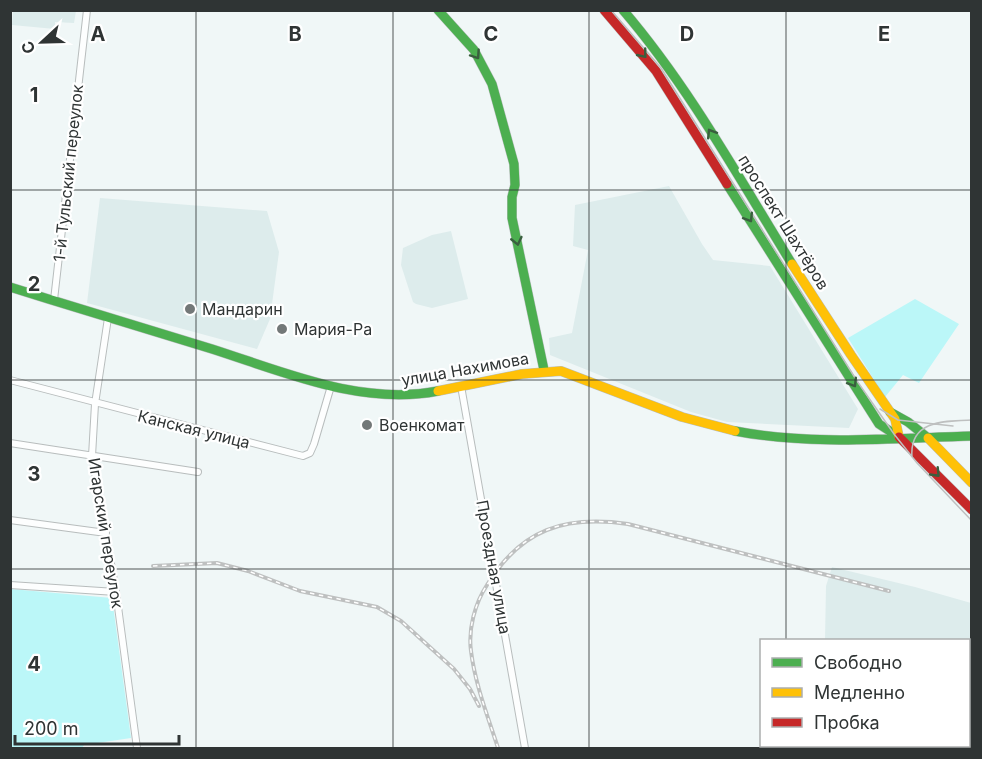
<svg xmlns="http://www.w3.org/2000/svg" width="982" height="759" font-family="Inter,sans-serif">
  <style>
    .built { fill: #ddecec }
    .green { fill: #bbf7f8 }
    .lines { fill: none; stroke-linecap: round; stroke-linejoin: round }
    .street-casing { stroke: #b8bdbd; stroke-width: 8 }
    .fast-casing { stroke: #b8bdbd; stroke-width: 10 }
    .slow-casing { stroke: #b8bdbd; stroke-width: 10 }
    .jam-casing { stroke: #b8bdbd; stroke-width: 10 }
    .street { stroke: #fdfefe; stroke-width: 6 }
    .fast { stroke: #4caf50; stroke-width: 9 }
    .slow { stroke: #ffc107; stroke-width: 9 }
    .jam { stroke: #c62828; stroke-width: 9 }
    .tram { stroke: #bec0c0; stroke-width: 1.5 }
    .rail-casing { stroke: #bec0c0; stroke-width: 4 }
    .rail { stroke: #fff; stroke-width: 1.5; stroke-dasharray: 4.5; stroke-linecap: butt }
    .oneway { stroke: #395f3e }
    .grid { fill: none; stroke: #2f3434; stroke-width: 1.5; stroke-opacity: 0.55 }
    .poi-dot { fill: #737878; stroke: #fff; stroke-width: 2 }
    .labels { text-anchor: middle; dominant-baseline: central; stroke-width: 4.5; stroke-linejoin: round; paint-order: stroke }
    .street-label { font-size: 16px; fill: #2f3434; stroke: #fff }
    .poi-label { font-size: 16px; fill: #2f3434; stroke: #fff; text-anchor: start }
    .grid-label { font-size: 20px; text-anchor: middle; font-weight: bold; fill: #2f3434; stroke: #fff; stroke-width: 4.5; stroke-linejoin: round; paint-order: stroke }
  </style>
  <rect width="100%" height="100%" fill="#f0f7f7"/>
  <path class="built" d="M13,11H76L74,23L55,22V29L12,25Z
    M669,186L702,244L713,260L770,266L858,409L849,428L727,422L691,412L550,355L549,338L572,333L588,250L573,246L575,205Z
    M100,198L267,211L279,252L270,319L257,349L87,303Z
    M451,231L468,299L432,308L416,304L413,302L401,265L403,248L432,235Z
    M832,567L915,587L971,603V748H888L885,746H968V640H825L826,586Z"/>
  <path class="green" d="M915,299L959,324L919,383L903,375L885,397L848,338Z
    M11,589L112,598L131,738L84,745L82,748H11Z"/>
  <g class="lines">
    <g class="street-casing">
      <path id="street" d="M54,300L87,10
        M108,318L95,404L92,456L116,592L137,748
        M10,380L303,456L310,453L314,444L331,386
        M461,386L525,748
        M10,443L198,472
        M10,520L106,533
        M10,585L116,592"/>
    </g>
    <g class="fast-casing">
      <path id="fast" d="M438,10L474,50L492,84L514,164L515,185L512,197V218L544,370
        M623,10C689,87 739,178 792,264
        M727,184L879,424L899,437
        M10,287C77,308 144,328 212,349C284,372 361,406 438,391
        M890,412L908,422L928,438
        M735,431C812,446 894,438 972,436"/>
    </g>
    <g class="slow-casing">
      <path id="slow" d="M792,264L851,355L895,419L899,437
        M438,391L522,374L561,371L682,417L735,431
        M928,438L972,483"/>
    </g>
    <g class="jam-casing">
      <path id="jam" d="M604,10L656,71L727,184
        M899,437L972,510"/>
    </g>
    <use href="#street" class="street"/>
    <use href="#fast" class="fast"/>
    <use href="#slow" class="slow"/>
    <use href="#jam" class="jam"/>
    <path class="tram" d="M611,10L661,68L857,381L894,434L917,463L972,521
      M880,409L898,420L953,426
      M912,457C909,420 945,421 972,420"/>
    <g class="rail-casing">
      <path id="rail" d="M153,566L217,563L248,571L300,591L377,607L401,621L454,669L470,689L479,706
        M498,748C488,717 475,684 471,651C468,629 475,603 487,585C521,529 565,515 628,524L889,591"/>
    </g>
    <use href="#rail" class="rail"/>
  </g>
  <defs><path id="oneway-chevron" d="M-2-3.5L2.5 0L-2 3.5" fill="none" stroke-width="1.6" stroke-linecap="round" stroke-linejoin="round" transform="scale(1.5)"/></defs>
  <g class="oneway">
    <use href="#oneway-chevron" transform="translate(643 54) rotate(51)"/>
    <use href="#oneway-chevron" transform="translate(476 55) rotate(56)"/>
    <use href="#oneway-chevron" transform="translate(711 133) rotate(-122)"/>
    <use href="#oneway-chevron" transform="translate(749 218) rotate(58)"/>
    <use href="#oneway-chevron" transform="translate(517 241) rotate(77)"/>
    <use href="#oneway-chevron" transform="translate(853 383) rotate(58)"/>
    <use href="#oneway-chevron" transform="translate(936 473) rotate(46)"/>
  </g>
  <path class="grid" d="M196,10V748M393,10V748M589,10V748M786,10V640M10,190H972M10,380H972M10,569H972M786,746V748"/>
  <g class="poi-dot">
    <circle cx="190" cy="309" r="6"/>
    <circle cx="282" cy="329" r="6"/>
    <circle cx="367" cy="425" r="6"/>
  </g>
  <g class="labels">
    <g class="street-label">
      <text transform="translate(68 173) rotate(-84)">1-й Тульский переулок</text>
      <text transform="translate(784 222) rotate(58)">проспект Шахтёров</text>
      <text transform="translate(465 369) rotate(-10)">улица Нахимова</text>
      <text transform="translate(194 429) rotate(14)">Канская улица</text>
      <text transform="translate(106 533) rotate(81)">Игарский переулок</text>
      <text transform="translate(494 567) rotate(80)">Проездная улица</text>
    </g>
    <g class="poi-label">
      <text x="202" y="309">Мандарин</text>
      <text x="294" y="329">Мария-Ра</text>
      <text x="379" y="425">Военкомат</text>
    </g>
  </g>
  <g class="grid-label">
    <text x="98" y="41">A</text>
    <text x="295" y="41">B</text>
    <text x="491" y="41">C</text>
    <text x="687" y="41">D</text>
    <text x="884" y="41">E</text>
    <text x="34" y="102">1</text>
    <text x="34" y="291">2</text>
    <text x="34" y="481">3</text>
    <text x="34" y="671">4</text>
  </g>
  <rect width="982" height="759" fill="none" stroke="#2f3434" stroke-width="24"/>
  <rect x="760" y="639" width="210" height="108" fill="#ffffff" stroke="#acaeae" stroke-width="1.5"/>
  <rect x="772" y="658" width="30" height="9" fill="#4caf50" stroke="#acaeae" stroke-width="1.5"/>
  <text x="814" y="669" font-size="18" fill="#2f3434">Свободно</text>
  <rect x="772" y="688" width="30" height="9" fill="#ffc107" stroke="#acaeae" stroke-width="1.5"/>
  <text x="814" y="699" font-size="18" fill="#2f3434">Медленно</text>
  <rect x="772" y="718" width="30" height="9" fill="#c62828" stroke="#acaeae" stroke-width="1.5"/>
  <text x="814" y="729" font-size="18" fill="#2f3434">Пробка</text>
  <g transform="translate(42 42) rotate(248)" stroke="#ffffff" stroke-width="4.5" paint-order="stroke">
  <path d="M0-4.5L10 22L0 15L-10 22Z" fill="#2f3434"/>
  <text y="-9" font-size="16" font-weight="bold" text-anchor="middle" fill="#2f3434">С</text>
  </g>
  <path d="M15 735v9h164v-9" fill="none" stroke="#2f3434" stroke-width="3"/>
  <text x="24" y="735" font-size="18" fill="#2f3434" stroke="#ffffff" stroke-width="4.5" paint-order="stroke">200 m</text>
</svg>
